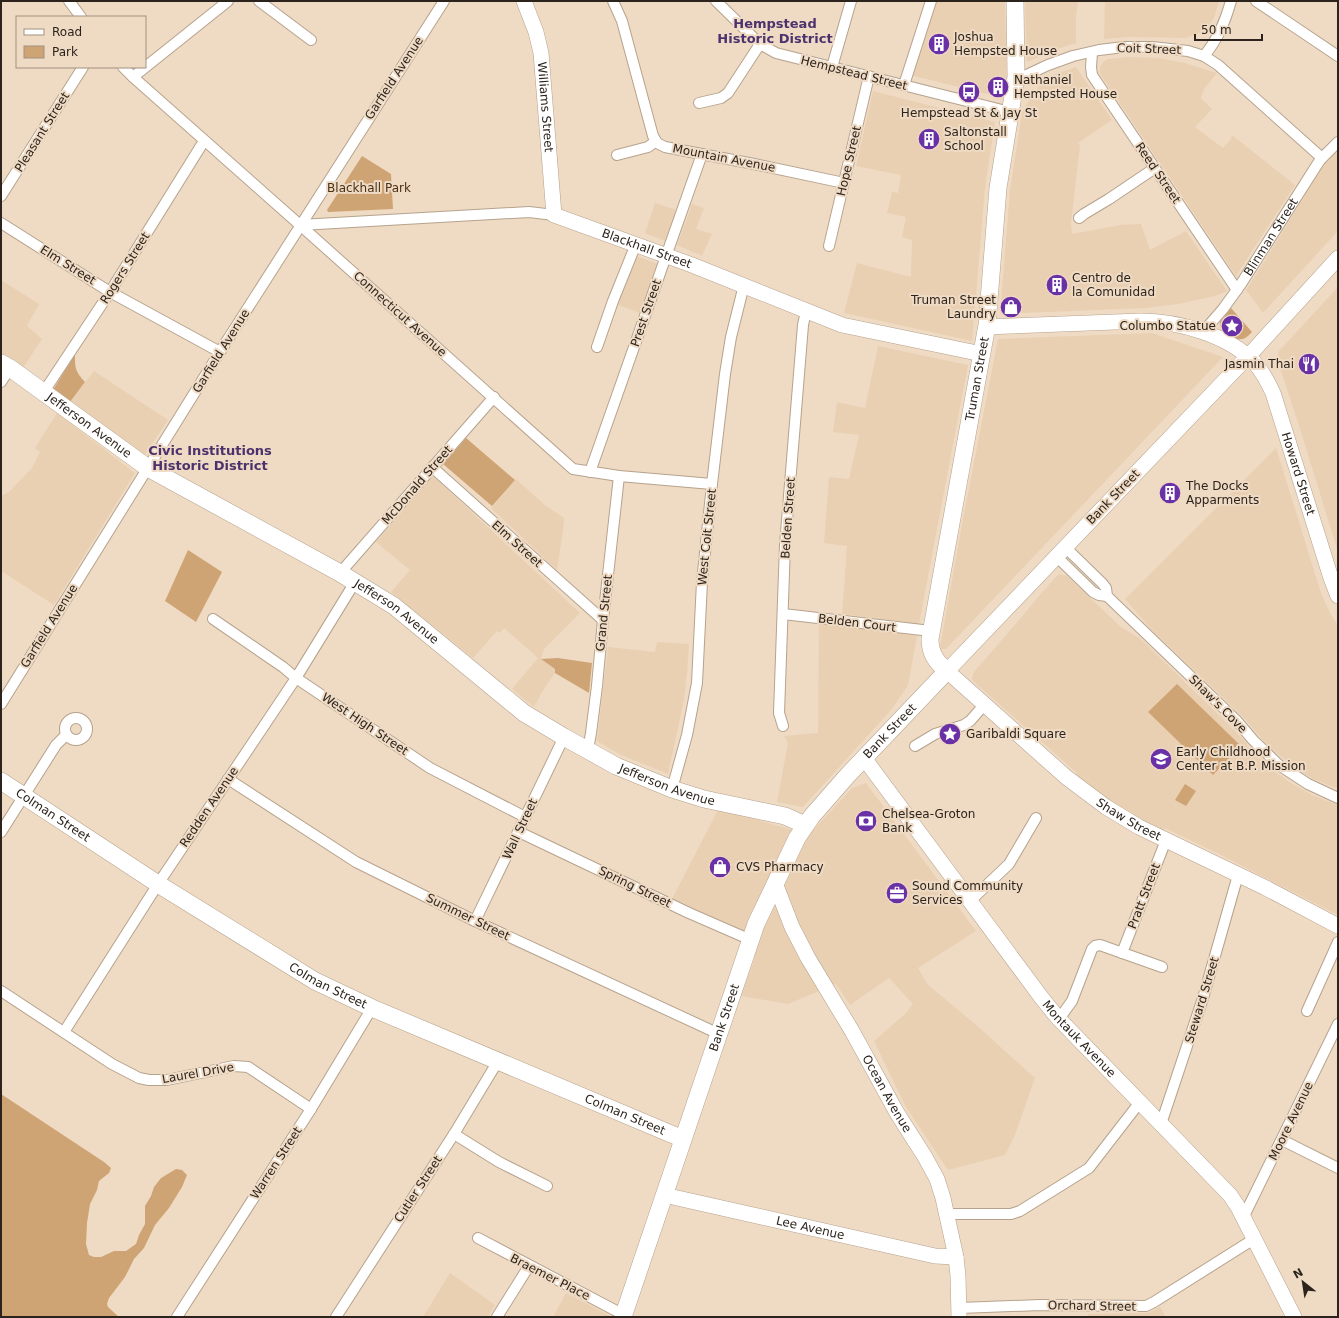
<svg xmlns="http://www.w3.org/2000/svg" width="1339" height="1318" font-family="'DejaVu Sans',sans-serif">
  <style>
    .built { fill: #e9d0b3 }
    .green { fill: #cfa474 }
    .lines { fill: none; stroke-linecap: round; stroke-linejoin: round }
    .street-casing { stroke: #b6a38d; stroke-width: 12 }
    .secondary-casing { stroke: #b6a38d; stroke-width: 16 }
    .primary-casing { stroke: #b6a38d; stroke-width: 18 }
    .street { stroke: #fff; stroke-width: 10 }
    .secondary { stroke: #fff; stroke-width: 15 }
    .primary { stroke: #fff; stroke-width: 17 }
    .labels { text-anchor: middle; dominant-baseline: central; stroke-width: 4; stroke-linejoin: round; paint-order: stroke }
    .poi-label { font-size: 12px; fill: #2c241c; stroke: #efdac4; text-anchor: start }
    .street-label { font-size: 12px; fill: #2c241c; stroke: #efdac4 }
    .park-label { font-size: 12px; fill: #483115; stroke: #efdac4 }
    .neighbourhood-label { font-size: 13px; font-weight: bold; fill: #4c326d; stroke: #efdac4 }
  </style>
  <rect width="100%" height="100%" fill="#efdac4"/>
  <path class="built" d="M934,1H1005L1007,88L999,97L910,75Z
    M1025,1H1078L1076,17V43L1054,50L1027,62Z
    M1105,1H1219L1214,18L1208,26L1199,33L1186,38L1129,37L1104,39Z
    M1129,57L1159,58L1185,63L1217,73L1204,89L1201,98L1212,109L1195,127L1223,148L1231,139L1232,135L1295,185L1236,276L1100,74V67L1104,61L1108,59Z
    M1076,67L1112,120L1078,143L1080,145L1071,224L1072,234L1121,225L1141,224L1150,250L1186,231L1227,291L1215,296L1178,304L1146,308L1000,314L1010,190L1022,112L1044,78Z
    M873,91L995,122L985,188L972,341L844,313L857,263L911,277L912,240L902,237L906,217L887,213L892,192L898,193L901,175L856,166Z
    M1338,151V231L1263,313L1246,290L1274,246L1327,159Z
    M655,203L677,210L665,241L645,233Z
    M692,204L704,208L696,229L712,234L702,256L677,245Z
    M634,255L658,264L640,313L616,304Z
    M1,280L39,304L27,326L42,339L23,368L1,356Z
    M1338,287V552L1301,432L1278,362L1277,357L1279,351Z
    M1152,333L1223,357L946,649H941L940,647L961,530L998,339Z
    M878,346L968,365L919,624L842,614L847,546L824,543L829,477L849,479L859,435L833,432L837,402L865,408Z
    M94,371L168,420L144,456L70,402Z
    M57,413L135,473L54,605L1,571V496L9,492L32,468L40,452L35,448Z
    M1276,448L1321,593L1329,611L1338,626V789L1313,779L1297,769L1269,747L1242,716L1152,630L1125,599Z
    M433,476L580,613L544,649L541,659L555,669V673L542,692L534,707L512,689L538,658L504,628L500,633L497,631L473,658L391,592L410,570L376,542Z
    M516,479L546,506L564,518L563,531L557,570L491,508Z
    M1059,574L1067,576L1121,627L1142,640L1231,727L1247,743L1246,744L1256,755L1271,769L1288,781L1312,795L1338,805V915L1219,854L1165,828L1162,832L1147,824L1101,796L1075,775L1077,773L973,681L972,678L974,672L1013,627L1044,590Z
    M819,623L917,636L908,685L892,709L803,807L777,802L788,743L784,736L818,733Z
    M657,642L689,644L687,672L684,700L668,774L621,755L597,741L608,647L655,652Z
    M866,783L976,931L918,968L927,984L975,1024L1035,1078L1015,1135L1005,1155L948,1170L906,1107L874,1041L906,1013L913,1004L889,978L850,1005L836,984L788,1004L741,996L755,958L742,931L672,899L719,808L809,835L852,788Z
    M450,1273L495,1305L488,1317H423Z
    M566,1293L612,1317H553Z
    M1160,1307L1166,1317H1089L1088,1314L1148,1313Z"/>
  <path class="green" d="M362,156L391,174L393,209L328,212L327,210Z
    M1231,308L1252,332C1250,334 1247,337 1245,338C1238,342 1225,335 1221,330L1220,322Z
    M75,354C75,368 75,371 85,382L70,402L53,390Z
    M466,438L515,480L492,506L443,464Z
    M188,550L222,572L196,622L165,601Z
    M558,658L592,663L589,693L555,673V669L541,659Z
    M1177,684L1241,746L1213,775L1148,712Z
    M1185,784L1196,791L1186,806L1175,800Z
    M1,1094L104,1162L111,1168L109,1173L99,1181L97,1190L90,1204L87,1223L86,1244L89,1255L94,1257H101L114,1251H126L136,1244L139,1235L145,1224V1206L151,1196L154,1187L161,1178L176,1169L182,1170L187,1175L182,1187L169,1208L155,1225L144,1248L134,1259L125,1277L109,1298L107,1304L108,1307L119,1317H1Z"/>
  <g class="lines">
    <g class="street-casing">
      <g id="street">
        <path d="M69,1L81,17"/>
        <path d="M259,1L311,40"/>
        <path d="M613,1L622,21L653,136L657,143L665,147L754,164L844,183"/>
        <path d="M716,1L760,44L776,53L1010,112"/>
        <path d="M1256,1L1338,56"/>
        <path d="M1092,53L1091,67L1092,75L1237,290"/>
        <path d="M1204,56C1218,39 1225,22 1231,1"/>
        <path d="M123,67L133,77L300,225L573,469L619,476L712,484"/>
        <path d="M832,67L851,1"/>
        <path d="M133,77L228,1"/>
        <path d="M1016,80L1048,65L1073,56L1099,50L1124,47H1152L1188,51L1204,56L1218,65L1322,158"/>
        <path d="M904,85L931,1"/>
        <path d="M699,103L721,98L728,93L760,44"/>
        <path d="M617,155L648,147L656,141"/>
        <path d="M1,196L83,67"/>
        <path d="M1079,218L1084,214L1109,199L1155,168"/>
        <path d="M1,223L110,292L220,352"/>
        <path d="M300,225L529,212L554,215"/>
        <path d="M829,246L869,76"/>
        <path id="s1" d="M1203,332L1223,309L1241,284L1320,160L1338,142"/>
        <path d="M597,347L613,301L636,244"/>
        <path d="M1,382L10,368"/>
        <path d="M43,393L110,292L204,141"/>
        <path d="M432,467L603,620"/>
        <path d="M590,472L702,154"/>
        <path d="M1065,547L1102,583L1106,588L1107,596L1236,720L1253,740L1279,765L1308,784L1338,798"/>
        <path d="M1056,556L1093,592L1099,595L1107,596"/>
        <path d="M340,573L494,397"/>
        <path d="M783,614L931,631"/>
        <path d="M213,619L283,667L296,678L430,768L525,817"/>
        <path d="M1,704L223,347L444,1"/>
        <circle cx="76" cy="729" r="11"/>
        <path d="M783,726L779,713L785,545L803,325L806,311"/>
        <path d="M915,746L935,734L964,725L970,721L985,704"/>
        <path d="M588,750L591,733L597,686L603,620L619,476"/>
        <path d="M228,779L356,862L475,921L719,1034"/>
        <path d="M672,789L687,735L697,683L702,582L712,484L725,374L731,337L744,285"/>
        <path d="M1,832L56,745L66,735"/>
        <path d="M519,832L689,913L751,940"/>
        <path d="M970,901L1009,864L1036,818"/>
        <path d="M475,921L564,737"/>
        <path d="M1122,953L1166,840"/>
        <path d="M1,991L112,1064L139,1078L149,1080H167L234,1066L248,1067L311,1109"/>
        <path d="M1307,1011L1338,942"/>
        <path d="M1059,1019L1072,1001L1092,949L1095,946L1100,945L1162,967"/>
        <path d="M64,1032L158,884L296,678L355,582"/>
        <path d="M1161,1124L1203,998L1238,875"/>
        <path d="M454,1134L499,1162L547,1186"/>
        <path d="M1282,1140L1338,1168"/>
        <path d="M947,1214H1011L1020,1211L1089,1168L1140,1102"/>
        <path d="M1243,1218L1338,1024"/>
        <path d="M478,1238L624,1315"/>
        <path d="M959,1308L1040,1305L1146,1306L1154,1302L1254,1239"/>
        <path d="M177,1317L311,1109L372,1008"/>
        <path d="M336,1317L454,1134L498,1061"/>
        <path d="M497,1317L529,1266"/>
      </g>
    </g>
    <g class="secondary-casing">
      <g id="secondary">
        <path id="s2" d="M524,1L536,32L541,53L554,215L692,265L842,325L982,354"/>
        <path id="s3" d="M1338,258L1253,351L947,671L1066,777L1106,807L1139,827L1266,888L1338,926"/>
        <path id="s4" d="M986,327L1141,321C1178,321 1228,335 1254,362C1262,371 1268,382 1273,393L1331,578L1338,596"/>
        <path id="s5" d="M864,758L1041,997L1057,1017L1230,1195L1238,1207L1294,1317"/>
        <path id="s6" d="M775,883L792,927L808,958L852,1031L897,1113L925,1157L937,1179L943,1198L956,1257L958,1276L959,1317"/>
        <path id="s7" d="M664,1195L935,1256L956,1257"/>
      </g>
    </g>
    <g class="primary-casing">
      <g id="primary">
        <path id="s8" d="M1,363L10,368L148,468L340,573L394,606L524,713L564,737L616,766L672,789L704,799L785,816L805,825"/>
        <path id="s9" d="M1,781L158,884L315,981L372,1008L683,1139"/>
        <path id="s10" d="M623,1317L756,924L797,838L812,816L847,776L947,671C936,662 930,653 930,639L987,325L998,188L1016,77L1015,1"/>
      </g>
    </g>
    <use href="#street" class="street"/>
    <use href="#secondary" class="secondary"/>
    <use href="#primary" class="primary"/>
  </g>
  <defs>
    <g id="building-disc" transform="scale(1.15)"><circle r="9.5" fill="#6a30a6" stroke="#efdac4"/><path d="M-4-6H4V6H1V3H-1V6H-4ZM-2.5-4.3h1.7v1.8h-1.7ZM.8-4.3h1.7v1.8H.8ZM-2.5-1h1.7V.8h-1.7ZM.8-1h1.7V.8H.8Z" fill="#fff"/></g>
    <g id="bus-disc" transform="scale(1.15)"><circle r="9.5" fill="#6a30a6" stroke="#efdac4"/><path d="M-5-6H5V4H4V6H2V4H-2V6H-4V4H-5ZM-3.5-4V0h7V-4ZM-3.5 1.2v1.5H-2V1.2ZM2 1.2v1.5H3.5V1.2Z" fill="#fff"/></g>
    <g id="shop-disc" transform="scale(1.15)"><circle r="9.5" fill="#6a30a6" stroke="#efdac4"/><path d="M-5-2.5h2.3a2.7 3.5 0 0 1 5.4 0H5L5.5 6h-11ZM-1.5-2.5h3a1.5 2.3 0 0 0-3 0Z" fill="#fff"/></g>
    <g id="sight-disc" transform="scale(1.15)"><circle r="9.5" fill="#6a30a6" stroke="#efdac4"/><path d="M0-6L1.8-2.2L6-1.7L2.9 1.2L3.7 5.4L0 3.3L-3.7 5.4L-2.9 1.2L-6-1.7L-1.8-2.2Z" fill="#fff"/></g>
    <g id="restaurant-disc" transform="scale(1.15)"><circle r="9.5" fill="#6a30a6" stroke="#efdac4"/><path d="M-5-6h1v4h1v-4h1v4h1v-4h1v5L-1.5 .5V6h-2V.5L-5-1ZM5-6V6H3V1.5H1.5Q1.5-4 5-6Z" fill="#fff"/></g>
    <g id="school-disc" transform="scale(1.15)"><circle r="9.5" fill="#6a30a6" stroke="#efdac4"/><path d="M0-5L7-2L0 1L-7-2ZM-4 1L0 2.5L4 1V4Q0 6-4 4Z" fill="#fff"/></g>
    <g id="bank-disc" transform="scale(1.15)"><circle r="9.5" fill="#6a30a6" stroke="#efdac4"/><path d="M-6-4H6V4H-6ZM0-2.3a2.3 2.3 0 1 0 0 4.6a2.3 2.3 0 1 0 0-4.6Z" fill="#fff"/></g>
    <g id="office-disc" transform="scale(1.15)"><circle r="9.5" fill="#6a30a6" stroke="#efdac4"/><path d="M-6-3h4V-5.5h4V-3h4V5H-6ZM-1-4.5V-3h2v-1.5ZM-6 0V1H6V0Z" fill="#fff"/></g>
  </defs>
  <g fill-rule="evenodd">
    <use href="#building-disc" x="939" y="44"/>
    <use href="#building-disc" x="998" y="87"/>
    <use href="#bus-disc" x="969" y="92"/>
    <use href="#building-disc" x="929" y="139"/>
    <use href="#building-disc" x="1057" y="285"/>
    <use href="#shop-disc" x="1011" y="307"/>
    <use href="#sight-disc" x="1232" y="326"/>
    <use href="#restaurant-disc" x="1309" y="364"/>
    <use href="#building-disc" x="1170" y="493"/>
    <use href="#sight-disc" x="950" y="734"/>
    <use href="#school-disc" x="1161" y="759"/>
    <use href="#bank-disc" x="866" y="821"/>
    <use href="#shop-disc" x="720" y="867"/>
    <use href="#office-disc" x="897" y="893"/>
  </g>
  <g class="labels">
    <g class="poi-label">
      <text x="954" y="37">Joshua<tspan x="954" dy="14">Hempsted House</tspan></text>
      <text x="1014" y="80">Nathaniel<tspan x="1014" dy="14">Hempsted House</tspan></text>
      <text x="969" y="113" text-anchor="middle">Hempstead St &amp; Jay St</text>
      <text x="944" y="132">Saltonstall<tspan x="944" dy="14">School</tspan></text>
      <text x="1072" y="278">Centro de<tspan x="1072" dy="14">la Comunidad</tspan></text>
      <text x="996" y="300" text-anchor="end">Truman Street<tspan x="996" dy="14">Laundry</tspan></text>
      <text x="1216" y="326" text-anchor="end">Columbo Statue</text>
      <text x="1294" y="364" text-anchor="end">Jasmin Thai</text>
      <text x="1186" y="486">The Docks<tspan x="1186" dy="14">Apparments</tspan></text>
      <text x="966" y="734">Garibaldi Square</text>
      <text x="1176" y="752">Early Childhood<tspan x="1176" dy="14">Center at B.P. Mission</tspan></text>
      <text x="882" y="814">Chelsea-Groton<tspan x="882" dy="14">Bank</tspan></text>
      <text x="736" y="867">CVS Pharmacy</text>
      <text x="912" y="886">Sound Community<tspan x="912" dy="14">Services</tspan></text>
    </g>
    <g class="street-label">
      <text transform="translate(1149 49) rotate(2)">Coit Street</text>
      <text transform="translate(854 73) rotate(14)">Hempstead Street</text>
      <text transform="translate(394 78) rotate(-57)">Garfield Avenue</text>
      <text stroke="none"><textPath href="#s2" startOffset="109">Williams Street</textPath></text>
      <text transform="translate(42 132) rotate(-58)">Pleasant Street</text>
      <text transform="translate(724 158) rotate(11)">Mountain Avenue</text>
      <text transform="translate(849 161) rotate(-77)">Hope Street</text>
      <text transform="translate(1158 173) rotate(56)">Reed Street</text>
      <text stroke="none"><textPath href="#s1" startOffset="117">Blinman Street</textPath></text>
      <text stroke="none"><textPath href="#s2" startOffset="316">Blackhall Street</textPath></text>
      <text transform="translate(68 265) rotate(32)">Elm Street</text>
      <text transform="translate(125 268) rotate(-58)">Rogers Street</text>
      <text transform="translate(646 313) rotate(-71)">Prest Street</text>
      <text transform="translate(400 314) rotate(42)">Connecticut Avenue</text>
      <text transform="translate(221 351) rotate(-58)">Garfield Avenue</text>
      <text stroke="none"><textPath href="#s10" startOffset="1037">Truman Street</textPath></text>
      <text stroke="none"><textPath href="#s8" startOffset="108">Jefferson Avenue</textPath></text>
      <text stroke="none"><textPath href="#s4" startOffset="399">Howard Street</textPath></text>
      <text transform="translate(417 485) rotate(-49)">McDonald Street</text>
      <text transform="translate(1113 497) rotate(-46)">Bank Street</text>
      <text transform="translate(788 518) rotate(-86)">Belden Street</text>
      <text transform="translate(707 537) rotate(-84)">West Coit Street</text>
      <text transform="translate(517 544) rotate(42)">Elm Street</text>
      <text stroke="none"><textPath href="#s8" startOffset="468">Jefferson Avenue</textPath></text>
      <text transform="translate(604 613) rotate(-84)">Grand Street</text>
      <text transform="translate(857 623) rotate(7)">Belden Court</text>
      <text transform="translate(49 626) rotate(-58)">Garfield Avenue</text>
      <text transform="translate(1218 704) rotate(45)">Shaw's Cove</text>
      <text transform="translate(365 724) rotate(34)">West High Street</text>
      <text stroke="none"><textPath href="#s10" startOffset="652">Bank Street</textPath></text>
      <text stroke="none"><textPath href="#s8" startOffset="792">Jefferson Avenue</textPath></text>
      <text transform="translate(209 807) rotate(-56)">Redden Avenue</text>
      <text stroke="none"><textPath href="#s9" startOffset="62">Colman Street</textPath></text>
      <text stroke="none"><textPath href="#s3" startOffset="804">Shaw Street</textPath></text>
      <text transform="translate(520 829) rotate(-65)">Wall Street</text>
      <text transform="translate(635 887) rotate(26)">Spring Street</text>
      <text transform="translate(1144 896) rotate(-69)">Pratt Street</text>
      <text transform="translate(468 917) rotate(26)">Summer Street</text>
      <text stroke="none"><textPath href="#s9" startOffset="386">Colman Street</textPath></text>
      <text transform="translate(1202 1000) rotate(-73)">Steward Street</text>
      <text stroke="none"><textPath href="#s10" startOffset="316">Bank Street</textPath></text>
      <text stroke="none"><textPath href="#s5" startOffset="354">Montauk Avenue</textPath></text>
      <text transform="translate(198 1073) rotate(-10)">Laurel Drive</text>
      <text stroke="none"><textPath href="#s6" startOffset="239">Ocean Avenue</textPath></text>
      <text stroke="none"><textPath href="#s9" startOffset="710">Colman Street</textPath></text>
      <text transform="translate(1291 1121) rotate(-64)">Moore Avenue</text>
      <text transform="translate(276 1163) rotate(-57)">Warren Street</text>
      <text transform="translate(418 1189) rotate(-57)">Cutler Street</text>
      <text stroke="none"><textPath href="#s7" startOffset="150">Lee Avenue</textPath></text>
      <text transform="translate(550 1277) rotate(27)">Braemer Place</text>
      <text transform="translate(1092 1306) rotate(1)">Orchard Street</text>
    </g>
    <g class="park-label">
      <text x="369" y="188">Blackhall Park</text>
    </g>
    <g class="neighbourhood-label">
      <text x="775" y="23">Hempstead<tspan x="775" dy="15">Historic District</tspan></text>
      <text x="210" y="450">Civic Institutions<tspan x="210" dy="15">Historic District</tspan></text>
    </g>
  </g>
  <rect width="1339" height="1318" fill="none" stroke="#2c241c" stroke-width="4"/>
  <rect x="16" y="16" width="130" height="52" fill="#efdac4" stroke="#a19181"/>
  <rect x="24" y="29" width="20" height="6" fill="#ffffff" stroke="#a19181"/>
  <text x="52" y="36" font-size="12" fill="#2c241c">Road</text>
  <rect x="24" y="46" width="20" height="12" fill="#cfa474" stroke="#a19181"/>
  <text x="52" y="56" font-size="12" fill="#2c241c">Park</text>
  <g transform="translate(1303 1282) rotate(330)" stroke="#efdac4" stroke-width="3" paint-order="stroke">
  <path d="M0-3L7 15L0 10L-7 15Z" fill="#2c241c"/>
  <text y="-6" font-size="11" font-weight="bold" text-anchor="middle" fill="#2c241c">N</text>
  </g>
  <path d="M1195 34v6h67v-6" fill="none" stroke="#2c241c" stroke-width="2"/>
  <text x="1201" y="34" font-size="12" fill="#2c241c" stroke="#efdac4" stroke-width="3" paint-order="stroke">50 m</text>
</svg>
